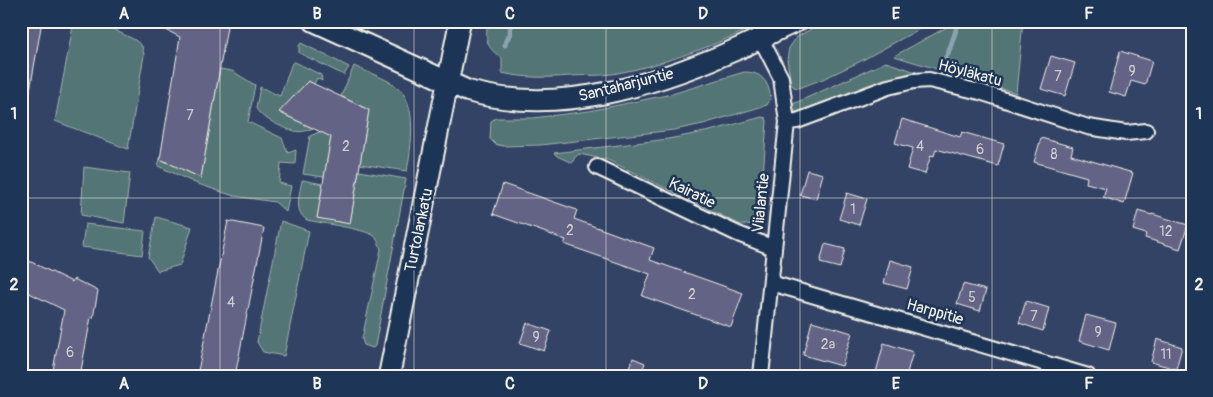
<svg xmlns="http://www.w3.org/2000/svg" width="1213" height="397" font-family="Pangolin,sans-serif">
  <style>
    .green { fill: #527475; stroke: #a3b2ae }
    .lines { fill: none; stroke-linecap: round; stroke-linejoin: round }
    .stream { stroke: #8ba4b1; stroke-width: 5 }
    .building { fill: #636386; stroke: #f4f1e8 }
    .street-casing { stroke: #f4f1e8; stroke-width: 18 }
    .secondary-casing { stroke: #f4f1e8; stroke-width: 24 }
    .street { stroke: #1d3557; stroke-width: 14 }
    .secondary { stroke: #1d3557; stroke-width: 20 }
    .grid { fill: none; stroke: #f4f1e8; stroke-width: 1; stroke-opacity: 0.55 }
    .labels { text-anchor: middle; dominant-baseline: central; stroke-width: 5; stroke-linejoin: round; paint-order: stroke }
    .number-label { font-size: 14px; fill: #d0ced0 }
    .street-label { font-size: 16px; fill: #f4f1e8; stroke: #1d3557 }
    .neatline { fill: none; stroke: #f4f1e8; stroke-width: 2 }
    .grid-label { font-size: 16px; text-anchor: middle; font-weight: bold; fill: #f4f1e8 }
  </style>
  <rect width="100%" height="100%" fill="#324365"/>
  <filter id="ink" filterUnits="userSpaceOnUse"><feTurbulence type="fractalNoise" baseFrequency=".02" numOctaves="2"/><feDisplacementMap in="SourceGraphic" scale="10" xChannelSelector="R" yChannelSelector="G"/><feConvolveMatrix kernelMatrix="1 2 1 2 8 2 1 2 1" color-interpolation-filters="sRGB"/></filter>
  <g filter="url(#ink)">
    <path class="green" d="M74,21H96L135,40L142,46L144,55L128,149L55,121Z
      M488,21H767C718,44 665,65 612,74C598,76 584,75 570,76C547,78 524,78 502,73V58C486,48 485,39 488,21Z
      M825,21H934L859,62L823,79L799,88L794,87L791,84L787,60L789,48L797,37Z
      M958,21H1023L1016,93L894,56Z
      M301,43L349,67L344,75L299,53V46Z
      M295,62L321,75L322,81L317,78L314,84L308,81L280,113L310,127L329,119C304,134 301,136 274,123C266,118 260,116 256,108L260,87L280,96L292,63Z
      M886,62L919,73L885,81L805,113H799L790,108L791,105Z
      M354,66C366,72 386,78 396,86C419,103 411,148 407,171L360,164L369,110L341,96Z
      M220,69L232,71L255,85L248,122L282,138L288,153L296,150L295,164L281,163L279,183L291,186L286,212L275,202L234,196L195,183L158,166L160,159L201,178Z
      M744,72C762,72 768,81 771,98L767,105L703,124L674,130L540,145L503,146L495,144L490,139L491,121L496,118H533L589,111L672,94Z
      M762,117L766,118L767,121L760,217L756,224L741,225L608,160L579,154L575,157L572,163L557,156L554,153L668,139L710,131Z
      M333,126L324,177L303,174L310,136Z
      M84,167L130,173L124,223L81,215Z
      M359,171L406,179L375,346L373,348L364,345L362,339L381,249C379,243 377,238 373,235C363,229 321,223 307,220C293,211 300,194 302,180L323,184L317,218L350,223Z
      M156,217L192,227L180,265L158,271L148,257Z
      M281,221L309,231L284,356L263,352L257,342Z
      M85,224L145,231L142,255L82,247Z"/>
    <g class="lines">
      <path class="stream" d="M505,45L506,40L510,35L511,21
        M939,68L948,54L957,27"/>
    </g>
    <path class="building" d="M21,21H42L29,96H21Z
      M148,21H228L201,178L160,159L180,37Z
      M1120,51L1152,61L1145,85L1131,81L1126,97L1109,92Z
      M1051,56L1075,63L1065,96L1041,89Z
      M308,81L369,110L350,224L317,218L331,137L279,112Z
      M902,119L960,137L962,132L1004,144L998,166L936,149L934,156L931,155L925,174L907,169L913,148L895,143Z
      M1041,138L1073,147L1071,155L1133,173L1124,204L1103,197L1106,188L1086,183L1087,177L1034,162Z
      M807,170L823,174L816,199L800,195Z
      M503,184L577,210L574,219L654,248L650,260L743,293L731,327L642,296L650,274L564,244L566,240L493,214Z
      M847,193L867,199L859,225L839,219Z
      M1138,211L1152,215V214L1188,225L1180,249L1145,238L1146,234L1133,230Z
      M228,221L264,228L235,376H197Z
      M825,244L845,249L840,268L820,263Z
      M21,257L72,282L74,279L98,291L93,318L91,317L80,376H52L64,310L21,289Z
      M890,260L913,267L907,289L884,283Z
      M963,284L986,290L980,311L957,304Z
      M1026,301L1049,308L1043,331L1019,323Z
      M1086,315L1116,323L1109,350L1079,341Z
      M812,321L852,333L842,366L803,355Z
      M527,323L551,331L544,351L520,343Z
      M1157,339L1182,347L1176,369L1151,362Z
      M884,343L913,352L906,376H875Z
      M633,358L645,363L640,376H625Z"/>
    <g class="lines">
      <g class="street-casing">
        <path id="street" d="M761,39L781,78L787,122L761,376
          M787,122L797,121L888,87L914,81L929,80L980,92L1088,127L1126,133L1146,131
          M597,167L738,234L774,248
          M771,283L1088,376"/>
      </g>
      <g class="secondary-casing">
        <path id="secondary" d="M314,21L468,91C558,116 651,86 735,50C756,41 776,30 797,21
          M389,376L460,21"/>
      </g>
      <use href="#street" class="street"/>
      <use href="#secondary" class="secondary"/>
    </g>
  </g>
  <path class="grid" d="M220,21V376M414,21V376M606,21V376M800,21V376M992,21V376M21,198H1192"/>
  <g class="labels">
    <g class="number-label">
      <text x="1132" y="71">9</text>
      <text x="1058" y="76">7</text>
      <text x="190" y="115">7</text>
      <text x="346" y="146">2</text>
      <text x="920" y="146">4</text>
      <text x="980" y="149">6</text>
      <text x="1054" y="154">8</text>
      <text x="853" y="209">1</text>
      <text x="570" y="230">2</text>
      <text x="1166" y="231">12</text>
      <text x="692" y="294">2</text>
      <text x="972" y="297">5</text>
      <text x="231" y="302">4</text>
      <text x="1034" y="316">7</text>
      <text x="1098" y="332">9</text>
      <text x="536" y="337">9</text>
      <text x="828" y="344">2a</text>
      <text x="70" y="352">6</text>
      <text x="1166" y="354">11</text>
    </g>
    <g class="street-label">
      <text transform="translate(970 73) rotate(15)">Höyläkatu</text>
      <text transform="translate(626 85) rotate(-14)">Santaharjuntie</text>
      <text transform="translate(692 193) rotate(26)">Kairatie</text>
      <text transform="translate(761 203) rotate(-84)">Viialantie</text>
      <text transform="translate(419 230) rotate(-78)">Turtolankatu</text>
      <text transform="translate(935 312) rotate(16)">Harppitie</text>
    </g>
  </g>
  <rect width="1213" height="397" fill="none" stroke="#1d3557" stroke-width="55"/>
  <rect x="28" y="28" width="1158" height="342" class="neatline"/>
  <g class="grid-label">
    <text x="124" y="19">A</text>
    <text x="317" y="19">B</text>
    <text x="510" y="19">C</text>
    <text x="703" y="19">D</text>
    <text x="896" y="19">E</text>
    <text x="1089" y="19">F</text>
    <text x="14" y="119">1</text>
    <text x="1199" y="119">1</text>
    <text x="14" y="290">2</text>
    <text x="1199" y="290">2</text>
    <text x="124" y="389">A</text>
    <text x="317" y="389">B</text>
    <text x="510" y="389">C</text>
    <text x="703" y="389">D</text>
    <text x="896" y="389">E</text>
    <text x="1089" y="389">F</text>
  </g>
</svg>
